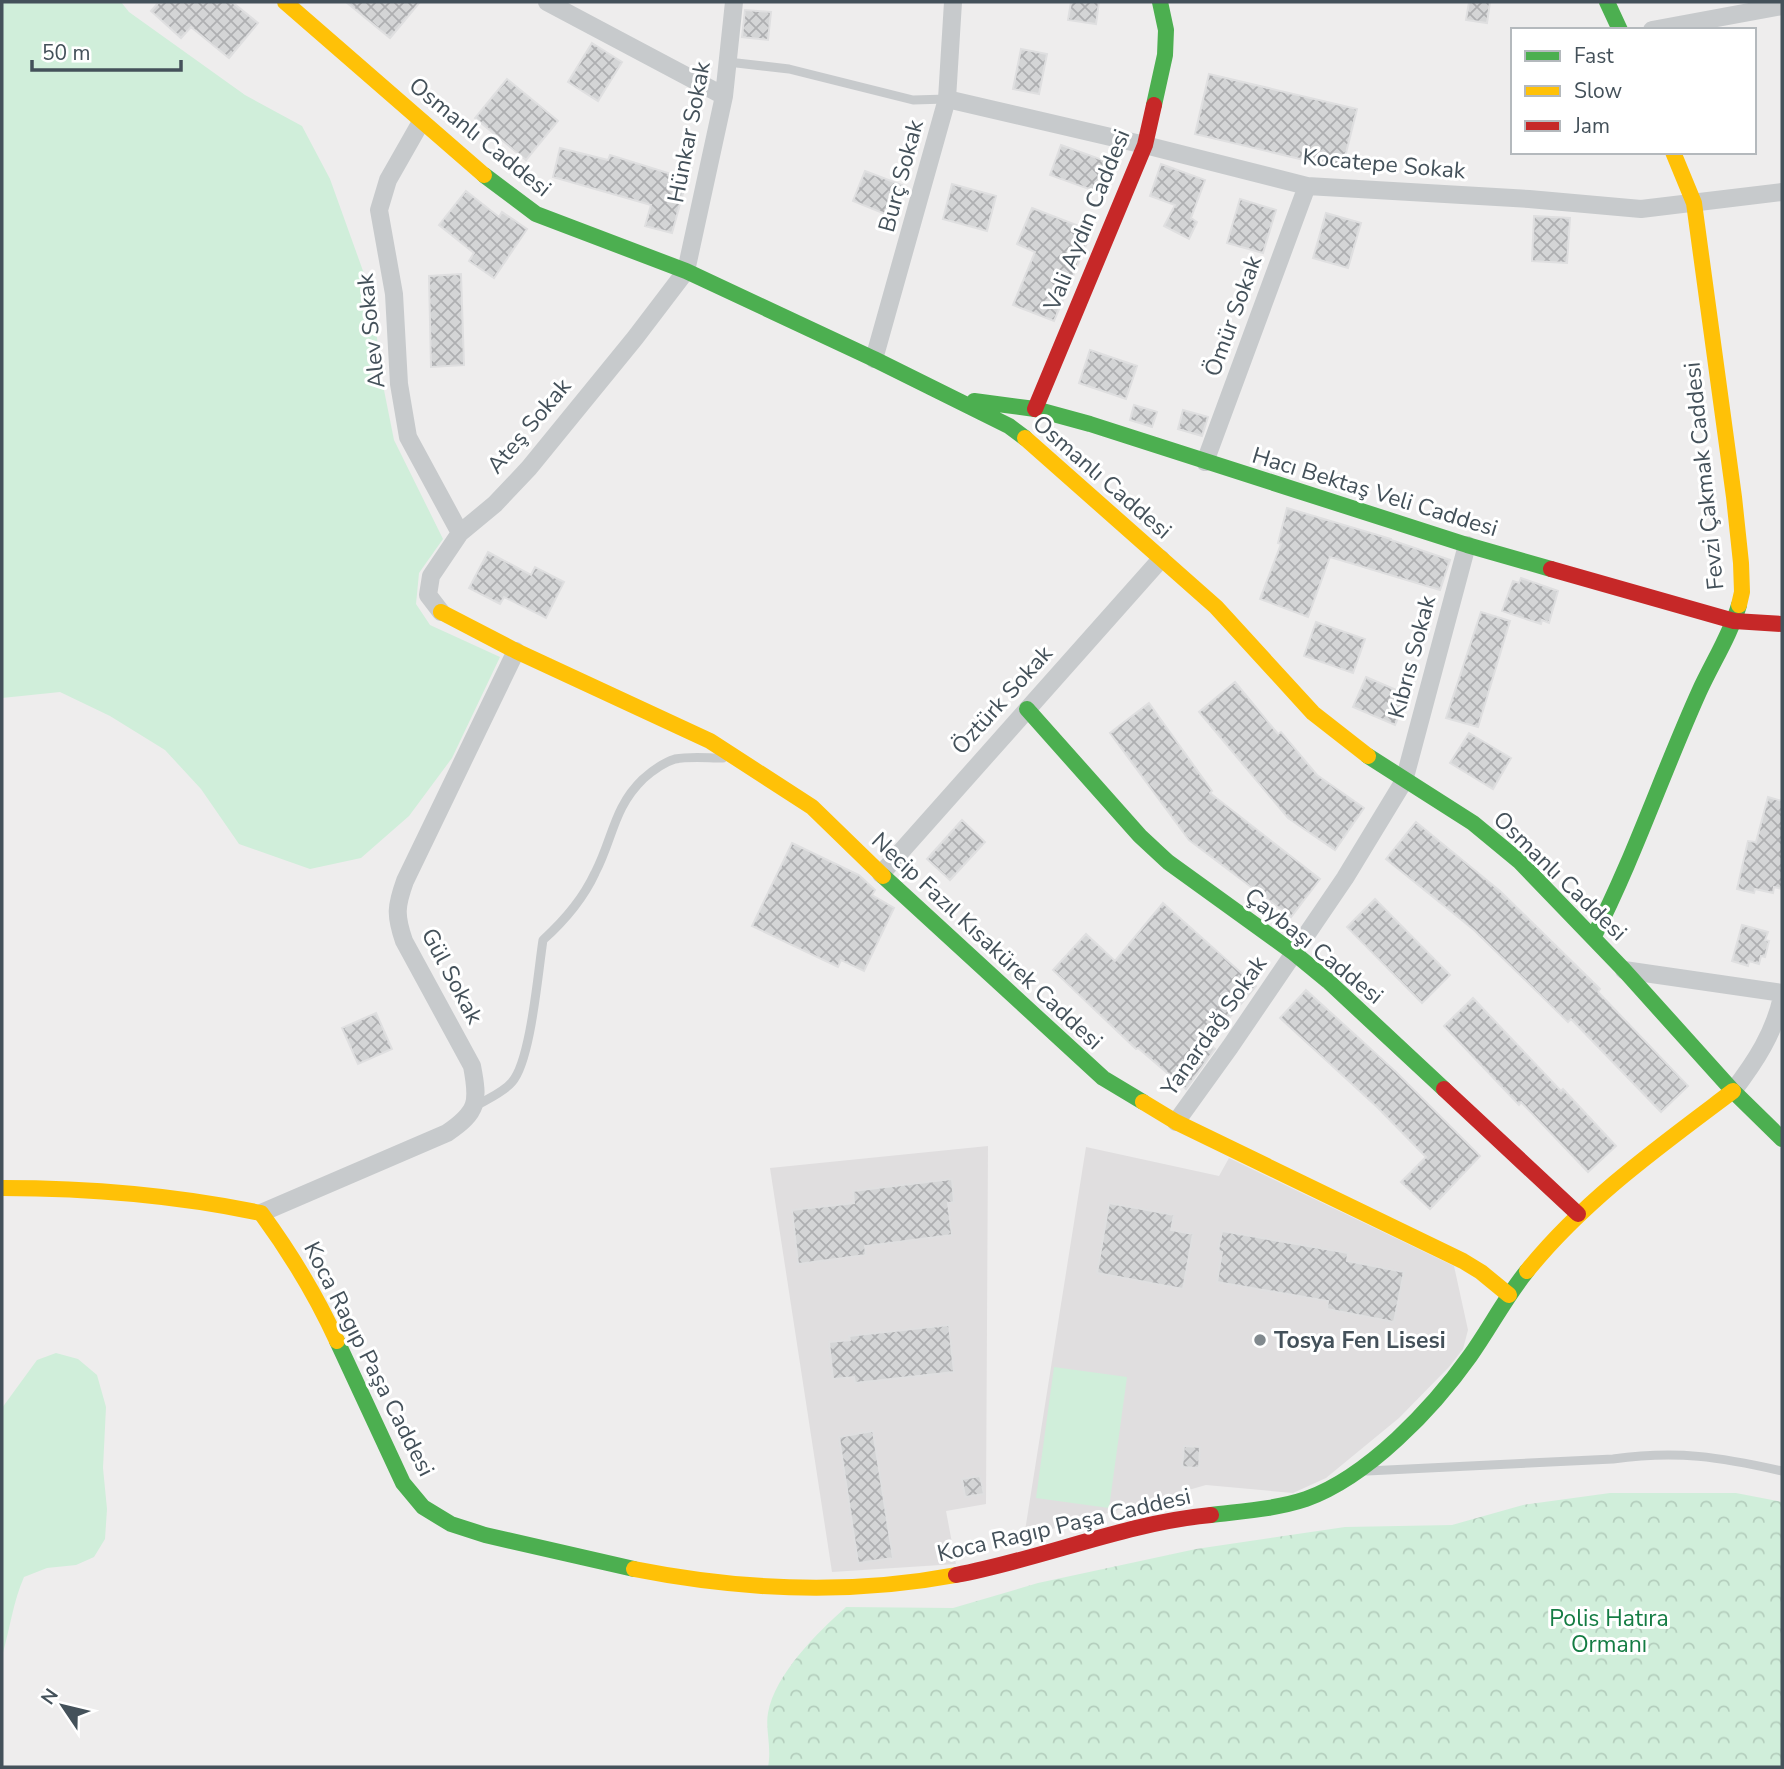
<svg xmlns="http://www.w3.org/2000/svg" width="1784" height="1769" font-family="'Nunito Sans',sans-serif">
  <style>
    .education { fill: #e0dedf }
    .green { fill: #d0eeda }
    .forest { fill: url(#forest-crowns) }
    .building { fill: url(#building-cross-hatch); stroke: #dfdfe0; stroke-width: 2 }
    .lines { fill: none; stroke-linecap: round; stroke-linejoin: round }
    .lane { stroke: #c7cacc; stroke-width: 9 }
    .street { stroke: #c7cacc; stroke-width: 18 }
    .fast { stroke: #4caf50; stroke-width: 16 }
    .slow { stroke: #ffc107; stroke-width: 16 }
    .jam { stroke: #c62828; stroke-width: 16 }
    .poi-dot { fill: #80888d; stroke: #fff; stroke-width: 2.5 }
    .labels { text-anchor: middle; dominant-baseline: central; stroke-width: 6; stroke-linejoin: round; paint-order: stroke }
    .street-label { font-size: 23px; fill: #44515a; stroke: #fff }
    .poi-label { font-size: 23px; font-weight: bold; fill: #44515a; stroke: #fff; text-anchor: start }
    .park-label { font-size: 23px; fill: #147c43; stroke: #fff }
  </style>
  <defs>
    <pattern id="forest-crowns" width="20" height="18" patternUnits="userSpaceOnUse" patternTransform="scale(1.75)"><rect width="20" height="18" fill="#d0eeda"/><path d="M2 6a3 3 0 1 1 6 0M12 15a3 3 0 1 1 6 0" fill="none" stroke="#b4cebd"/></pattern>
    <pattern id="building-cross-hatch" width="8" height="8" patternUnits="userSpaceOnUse" patternTransform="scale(1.75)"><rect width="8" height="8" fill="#d4d5d6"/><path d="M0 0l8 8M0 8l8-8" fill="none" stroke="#aeafb1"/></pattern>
  </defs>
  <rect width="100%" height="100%" fill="#eeeded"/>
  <path class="education" d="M988,1146L986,1504L946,1511L956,1564L832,1572L770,1168Z
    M1086,1147L1219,1176L1229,1158L1454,1266L1468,1330L1463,1349L1449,1367L1399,1418L1326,1478L1293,1493L1206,1485L1024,1537Z"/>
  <path class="green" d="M2,2H121L129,12L245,95L302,126L330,179L372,296L382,380L394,440L443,539L419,573L416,604L430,625L500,657L452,758L409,816L361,858L310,869L239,844L201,789L165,750L110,716L60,692L2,698Z
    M56,1353L78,1359L97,1375L106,1407L103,1468L107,1509L105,1539L94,1557L76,1565L47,1568L24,1577C13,1602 10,1629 2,1656V1408L37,1360Z
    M1054,1367L1127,1377L1109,1508L1036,1498Z"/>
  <path class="forest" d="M1610,1493H1736L1782,1502V1767H768C772,1747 765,1729 768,1713C775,1674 818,1632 846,1607L953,1608L1038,1583L1196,1549L1345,1527L1452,1525L1523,1505Z"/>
  <path class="building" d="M159,2H232L258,23L229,58L191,27L181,38L151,11Z
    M346,2H420L390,38Z
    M1071,2H1099L1096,24L1068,20Z
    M1469,2H1490L1487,23L1466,20Z
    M745,10L771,12L768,40L742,37Z
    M592,43L622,62L598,101L568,82Z
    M1021,49L1047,54L1039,94L1013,89Z
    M1209,74L1357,109L1342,169L1195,134Z
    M507,79L558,121L526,160L475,118Z
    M1061,145L1111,163L1100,193L1050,175Z
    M560,148L608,160L610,155L687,179L672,233L645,226L651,205L553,177Z
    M1161,164L1205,180L1191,218L1197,222L1189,239L1164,226L1175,205L1150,196Z
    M865,171L902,185L890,216L853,201Z
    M952,184L996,196L987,231L943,219Z
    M466,191L499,217L502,212L527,229L494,278L469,261L474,253L439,225Z
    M1240,199L1276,210L1263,253L1227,243Z
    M1032,208L1092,231L1054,321L1013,305L1035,252L1017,244Z
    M1326,213L1361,223L1348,268L1313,258Z
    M1534,216L1570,218L1567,263L1532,261Z
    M461,274L464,365L431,367L429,276Z
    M1090,350L1137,366L1126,399L1079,383Z
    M1134,405L1157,412L1152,427L1130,420Z
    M1183,410L1208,417L1202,436L1178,429Z
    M1287,508L1391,539V540L1450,560L1440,590L1330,557L1308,617L1260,599L1281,544L1278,543Z
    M488,552L531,575L535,567L564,582L546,618L504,597L500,604L469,588Z
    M1521,578L1558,591L1549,623L1542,620L1541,624L1502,611L1513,581L1519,583Z
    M1481,612L1510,621L1478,727L1446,718Z
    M1316,622L1365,639L1353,673L1304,656Z
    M1366,677L1408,695L1395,725L1353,707Z
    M1235,682L1278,734L1281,732L1317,775L1364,808L1335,850L1288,818L1199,712Z
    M1149,703L1212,791L1210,793L1320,879L1291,917L1189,840L1110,733Z
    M1469,733L1511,758L1493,789L1450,763Z
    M1768,797L1782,801V889L1774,887L1773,893L1755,889L1754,893L1737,889L1748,841L1756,842Z
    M962,820L985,842L950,880L927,859Z
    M1416,822L1500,891L1600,989L1598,992L1688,1086L1661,1112L1571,1019L1568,1022L1474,930L1386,859Z
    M792,843L859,875L875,890L872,895L894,908L864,971L841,960L838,967L752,926Z
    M1375,899L1450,975L1422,1003L1347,927Z
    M1163,903L1256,986L1208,1043L1215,1049L1186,1089L1138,1048L1136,1049L1053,970L1086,934L1115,961Z
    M1742,925L1768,932L1765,940L1769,941L1765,957L1761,956L1759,964L1749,961L1748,966L1732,961Z
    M1306,990L1396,1072L1480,1156L1430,1209L1401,1182L1426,1157L1377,1107L1280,1018Z
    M1473,998L1561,1091L1563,1089L1616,1146L1588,1172L1521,1102L1519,1105L1444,1026Z
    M376,1013L392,1049L358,1064L342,1028Z
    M952,1179L954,1202L948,1203L952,1235L865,1246L866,1255L798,1264L792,1210L854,1203L853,1191Z
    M1109,1203L1174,1215L1171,1230L1193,1234L1183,1289L1097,1273Z
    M1222,1231L1348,1253L1347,1261L1404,1272L1394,1322L1327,1309L1328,1301L1217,1282L1222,1252L1218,1251Z
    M949,1325L954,1372L855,1383L854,1377L833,1379L829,1342L850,1340L849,1336Z
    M873,1431L893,1558L858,1563L839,1437Z
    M1184,1446L1200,1447L1199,1468L1182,1467Z
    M980,1476L984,1494L965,1497L962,1479Z"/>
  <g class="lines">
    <path class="lane" d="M728,62L789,69L913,100L947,99
      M476,1106C487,1099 504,1092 512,1082C531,1061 538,971 543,940C564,921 583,899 595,873C613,839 613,808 643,779C652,771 662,763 675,759C690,756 707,758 723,758
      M1367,1471L1613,1459C1678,1450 1720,1457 1782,1471"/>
    <path class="street" d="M547,2L724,96
      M1652,30L1782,6
      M947,99L1145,145L1307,186L1529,199L1641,209L1782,192
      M421,122L388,180L379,210L394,294L399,384L408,437L460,533
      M874,359L947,99L953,2
      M1205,462L1307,186
      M441,612L428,595L431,576L460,533L495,504L529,468L635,338L686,271L724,96L734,2
      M881,874L1161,559
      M1624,970L1782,993
      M1733,1091C1756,1061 1774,1033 1782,997
      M1176,1122L1230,1047L1345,878L1404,781L1467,545
      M261,1213L447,1133C478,1112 479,1102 472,1066L404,941C395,915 396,906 405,881L516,651"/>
    <path class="fast" d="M1607,2L1620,30
      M1154,105L1165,55L1166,30L1160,2
      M484,175L536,214L686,271L874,359L1009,426L1025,438
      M974,401L1035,409L1090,424L1467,545L1551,569
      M1027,709L1140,836L1168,862L1294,953L1328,981L1444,1089
      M1368,756L1473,823L1519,861L1624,970L1733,1091L1782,1139
      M883,876L1103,1078L1143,1102
      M1593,938C1634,858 1662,774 1699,692C1712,663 1730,636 1739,605
      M337,1341L403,1483L423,1507L451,1524L485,1535L634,1569
      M1211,1515C1243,1511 1276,1509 1306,1499C1368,1477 1433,1408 1470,1356C1490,1328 1505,1298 1527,1271"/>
    <path class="slow" d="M285,2L484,175
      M1673,152L1694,203L1734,497L1741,563L1742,592L1739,605
      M1025,438L1216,607L1313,713L1368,756
      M441,612L516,651L710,741L812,807L883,876
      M1143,1102L1176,1122L1463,1261L1481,1272L1509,1295
      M2,1188C90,1188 175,1195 261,1213C291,1254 316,1295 337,1341
      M1527,1271C1584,1200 1660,1146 1733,1091
      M634,1569C740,1590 850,1595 956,1575"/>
    <path class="jam" d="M1035,409L1145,145L1154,105
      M1551,569L1734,621L1782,624
      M1444,1089L1578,1214
      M956,1575C1042,1559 1125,1523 1211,1515"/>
  </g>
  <circle class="poi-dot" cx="1260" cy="1340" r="7"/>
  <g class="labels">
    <g class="street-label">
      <text transform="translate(689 132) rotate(-79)">Hünkar Sokak</text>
      <text transform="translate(480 137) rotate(39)">Osmanlı Caddesi</text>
      <text transform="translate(1384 164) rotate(5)">Kocatepe Sokak</text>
      <text transform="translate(901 176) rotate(-75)">Burç Sokak</text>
      <text transform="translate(1087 220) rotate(-68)">Vali Aydın Caddesi</text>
      <text transform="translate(1233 316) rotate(-70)">Ömür Sokak</text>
      <text transform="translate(371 331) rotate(-96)">Alev Sokak</text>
      <text transform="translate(529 426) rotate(-50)">Ateş Sokak</text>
      <text transform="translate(1704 476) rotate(-96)">Fevzi Çakmak Caddesi</text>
      <text transform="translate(1102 477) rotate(41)">Osmanlı Caddesi</text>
      <text transform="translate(1375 492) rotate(17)">Hacı Bektaş Veli Caddesi</text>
      <text transform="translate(1412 657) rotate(-75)">Kıbrıs Sokak</text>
      <text transform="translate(1002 700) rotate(-48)">Öztürk Sokak</text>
      <text transform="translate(1560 876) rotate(44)">Osmanlı Caddesi</text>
      <text transform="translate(987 941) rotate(43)">Necip Fazıl Kısakürek Caddesi</text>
      <text transform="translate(1314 946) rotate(39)">Çaybaşı Caddesi</text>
      <text transform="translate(452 976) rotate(62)">Gül Sokak</text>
      <text transform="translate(1214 1026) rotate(-55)">Yanardağ Sokak</text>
      <text transform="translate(369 1359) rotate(63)">Koca Ragıp Paşa Caddesi</text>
      <text transform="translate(1064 1525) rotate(-13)">Koca Ragıp Paşa Caddesi</text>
    </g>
    <g class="poi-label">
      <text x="1274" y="1340">Tosya Fen Lisesi</text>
    </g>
    <g class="park-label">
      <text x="1609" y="1618">Polis Hatıra<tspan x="1609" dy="26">Ormanı</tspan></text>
    </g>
  </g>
  <rect width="1784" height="1769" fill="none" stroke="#44515a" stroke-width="7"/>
  <rect x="1511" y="28" width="245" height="126" fill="#ffffff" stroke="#b4b9bd" stroke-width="2"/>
  <rect x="1525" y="51" width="35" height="10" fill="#4caf50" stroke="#b4b9bd" stroke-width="2"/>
  <text x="1574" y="63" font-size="21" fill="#44515a">Fast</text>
  <rect x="1525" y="86" width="35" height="10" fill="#ffc107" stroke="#b4b9bd" stroke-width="2"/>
  <text x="1574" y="98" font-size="21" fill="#44515a">Slow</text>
  <rect x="1525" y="121" width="35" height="10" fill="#c62828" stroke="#b4b9bd" stroke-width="2"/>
  <text x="1574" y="133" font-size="21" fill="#44515a">Jam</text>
  <g transform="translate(63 1706) rotate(305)" stroke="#ffffff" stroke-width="5" paint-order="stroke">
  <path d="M0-5L12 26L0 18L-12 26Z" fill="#44515a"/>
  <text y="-10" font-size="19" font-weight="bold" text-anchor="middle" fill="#44515a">N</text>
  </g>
  <path d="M32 60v10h149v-10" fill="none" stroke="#44515a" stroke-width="3.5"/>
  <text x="42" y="60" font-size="21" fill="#44515a" stroke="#ffffff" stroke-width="5" paint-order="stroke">50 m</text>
</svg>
